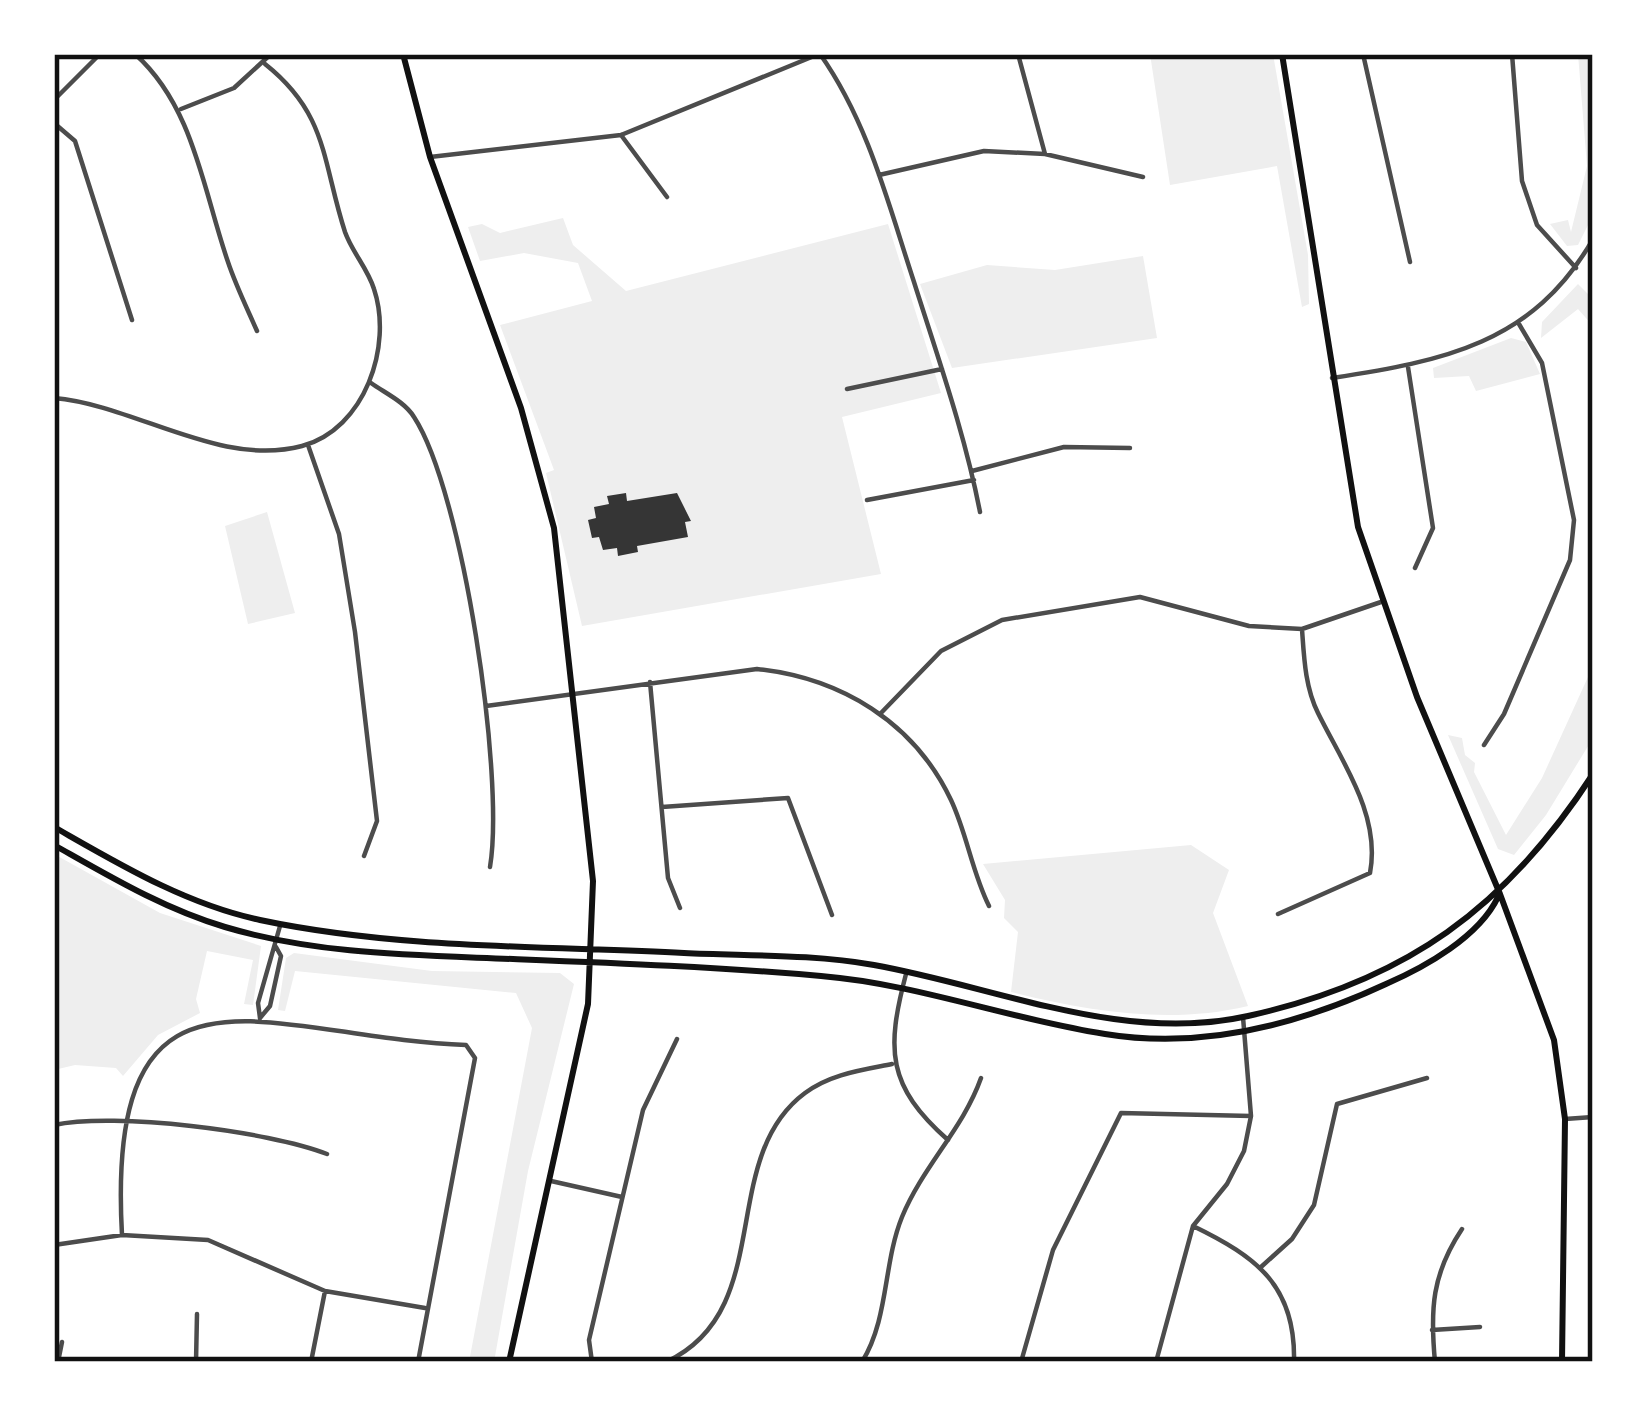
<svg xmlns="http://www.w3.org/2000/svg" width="1647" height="1416" font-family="Montserrat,sans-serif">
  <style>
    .green { fill: #eee }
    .building { fill: #353535 }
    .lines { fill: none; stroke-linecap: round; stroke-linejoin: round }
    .minor { stroke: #4c4c4c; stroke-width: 4.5 }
    .secondary { stroke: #111; stroke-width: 6 }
    .neatline { fill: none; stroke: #111; stroke-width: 4.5 }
  </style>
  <rect width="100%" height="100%" fill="#fff"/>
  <path class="green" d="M1150,54H1273L1308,255L1309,304L1302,307L1277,166L1170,185Z
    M1578,54H1593V215L1578,245L1567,246L1550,224L1568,220L1571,232L1587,166Z
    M563,218L573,245L626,291L888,224L941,393L842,417L881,574L582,626L546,473L554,470L500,325L592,301L578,263L524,253L480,261L468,227L482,224L500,233Z
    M1143,256L1157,338L952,368L920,284L987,265L1055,270Z
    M1578,284L1593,299V326L1578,309L1541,338L1542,322Z
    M1511,338L1526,342L1540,374L1476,391L1469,376L1434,378L1433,368Z
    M267,512L295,613L248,624L225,526Z
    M1593,666V738L1546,815L1514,855L1498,849L1448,735L1462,738L1465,755L1475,763L1474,772L1506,835L1542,778Z
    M1191,845L1229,870L1213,913L1248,1006C1169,1025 1088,1011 1011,992L1018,932L1004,918L1005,900L983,864Z
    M54,854L160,913L261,946L253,1005L244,1004L253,960L207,951L196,999L200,1013L158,1035L123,1076L116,1068L75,1065L54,1070Z
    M294,953L432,971L560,973L574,984L528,1171L494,1362H469L532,1028L516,993L295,971L285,1011L278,1010L286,958Z"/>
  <path class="building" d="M626,493L627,501L677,493L691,521L685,522L688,537L637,546L638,552L618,556L617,548L603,550L599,537L592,538L588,520L596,518L594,507L609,504L607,496Z"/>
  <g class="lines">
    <path class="minor" d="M135,54C194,107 203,190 228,262C236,286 247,308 257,331
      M820,54C868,122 888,203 914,282C938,358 965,434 980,512
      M1018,54L1045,154
      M1363,54L1410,262
      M1512,54L1522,181L1537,225L1576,268
      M54,100L100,54
      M181,109L234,88L271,54
      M54,123L75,141L132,320
      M621,135L667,197
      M430,157L621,135L819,54
      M879,175L984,151L1045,154L1143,177
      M1408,367L1433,528L1415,568
      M1332,378C1443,361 1533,344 1593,239
      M371,383C385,393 405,402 414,417C463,492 505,777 490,867
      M847,389L942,369
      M54,398C135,405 220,468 302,446C365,429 393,346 374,289C368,269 352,252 345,232C322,161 328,114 265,64
      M308,445L339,534L355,632L377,821L364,856
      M972,471L1064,447L1130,448
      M867,500L974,480
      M650,682L668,878L680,908
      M486,706L757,669C841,678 914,722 951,800C967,834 972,872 989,906
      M881,713L941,651L1002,620L1140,597L1249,626L1302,629L1381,602
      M1484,745L1504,714L1570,560L1574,520L1542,363L1519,324
      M662,807L788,798L832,915
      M1278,914L1370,873C1381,815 1342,762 1318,713C1305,687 1304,657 1302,629
      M906,974C886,1050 887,1086 948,1140
      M260,1018L258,1003L280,926
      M260,1018L270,1006L281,956L276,947
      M1565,1119L1593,1117
      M54,1125C115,1112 268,1131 327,1154
      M551,1181L622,1197
      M1193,1226C1257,1257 1296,1286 1294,1362
      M122,1235C105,930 272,1039 466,1045L475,1058L418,1362
      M54,1245L122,1235L208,1240L325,1291L425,1308
      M1261,1267L1292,1239L1314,1205L1337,1104L1427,1078
      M1432,1330L1480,1327
      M58,1362L62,1342
      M196,1362L197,1314
      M311,1362L325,1291
      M592,1362L589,1340L643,1110L677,1039
      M666,1362C778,1310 716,1159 805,1093C830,1074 862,1070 892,1064
      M862,1362C889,1318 883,1264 902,1217C923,1166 963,1129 981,1078
      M1021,1362L1053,1250L1121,1113L1251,1116
      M1156,1362L1193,1226L1227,1184L1244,1151L1251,1116L1243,1017
      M1435,1362C1430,1309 1432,1274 1462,1229"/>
    <path class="secondary" d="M403,54L430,157L521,408L554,528L593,881L588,1004L509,1362
      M1282,54L1358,527L1417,697L1500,894L1554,1040L1565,1119L1562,1362
      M54,827C119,864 185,904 260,920C397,949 544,946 684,953C747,956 812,954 874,965C997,987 1122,1044 1248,1016C1406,981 1506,908 1593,774
      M54,845C109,876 164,909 225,927C319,955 416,955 513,959C615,963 719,967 821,976C917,984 1009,1019 1105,1034C1202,1050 1298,1025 1386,984C1425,967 1479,937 1498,897"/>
  </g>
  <rect width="1647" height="1416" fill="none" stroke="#ffffff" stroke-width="114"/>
  <rect x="57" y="57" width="1533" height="1302" class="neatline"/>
</svg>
